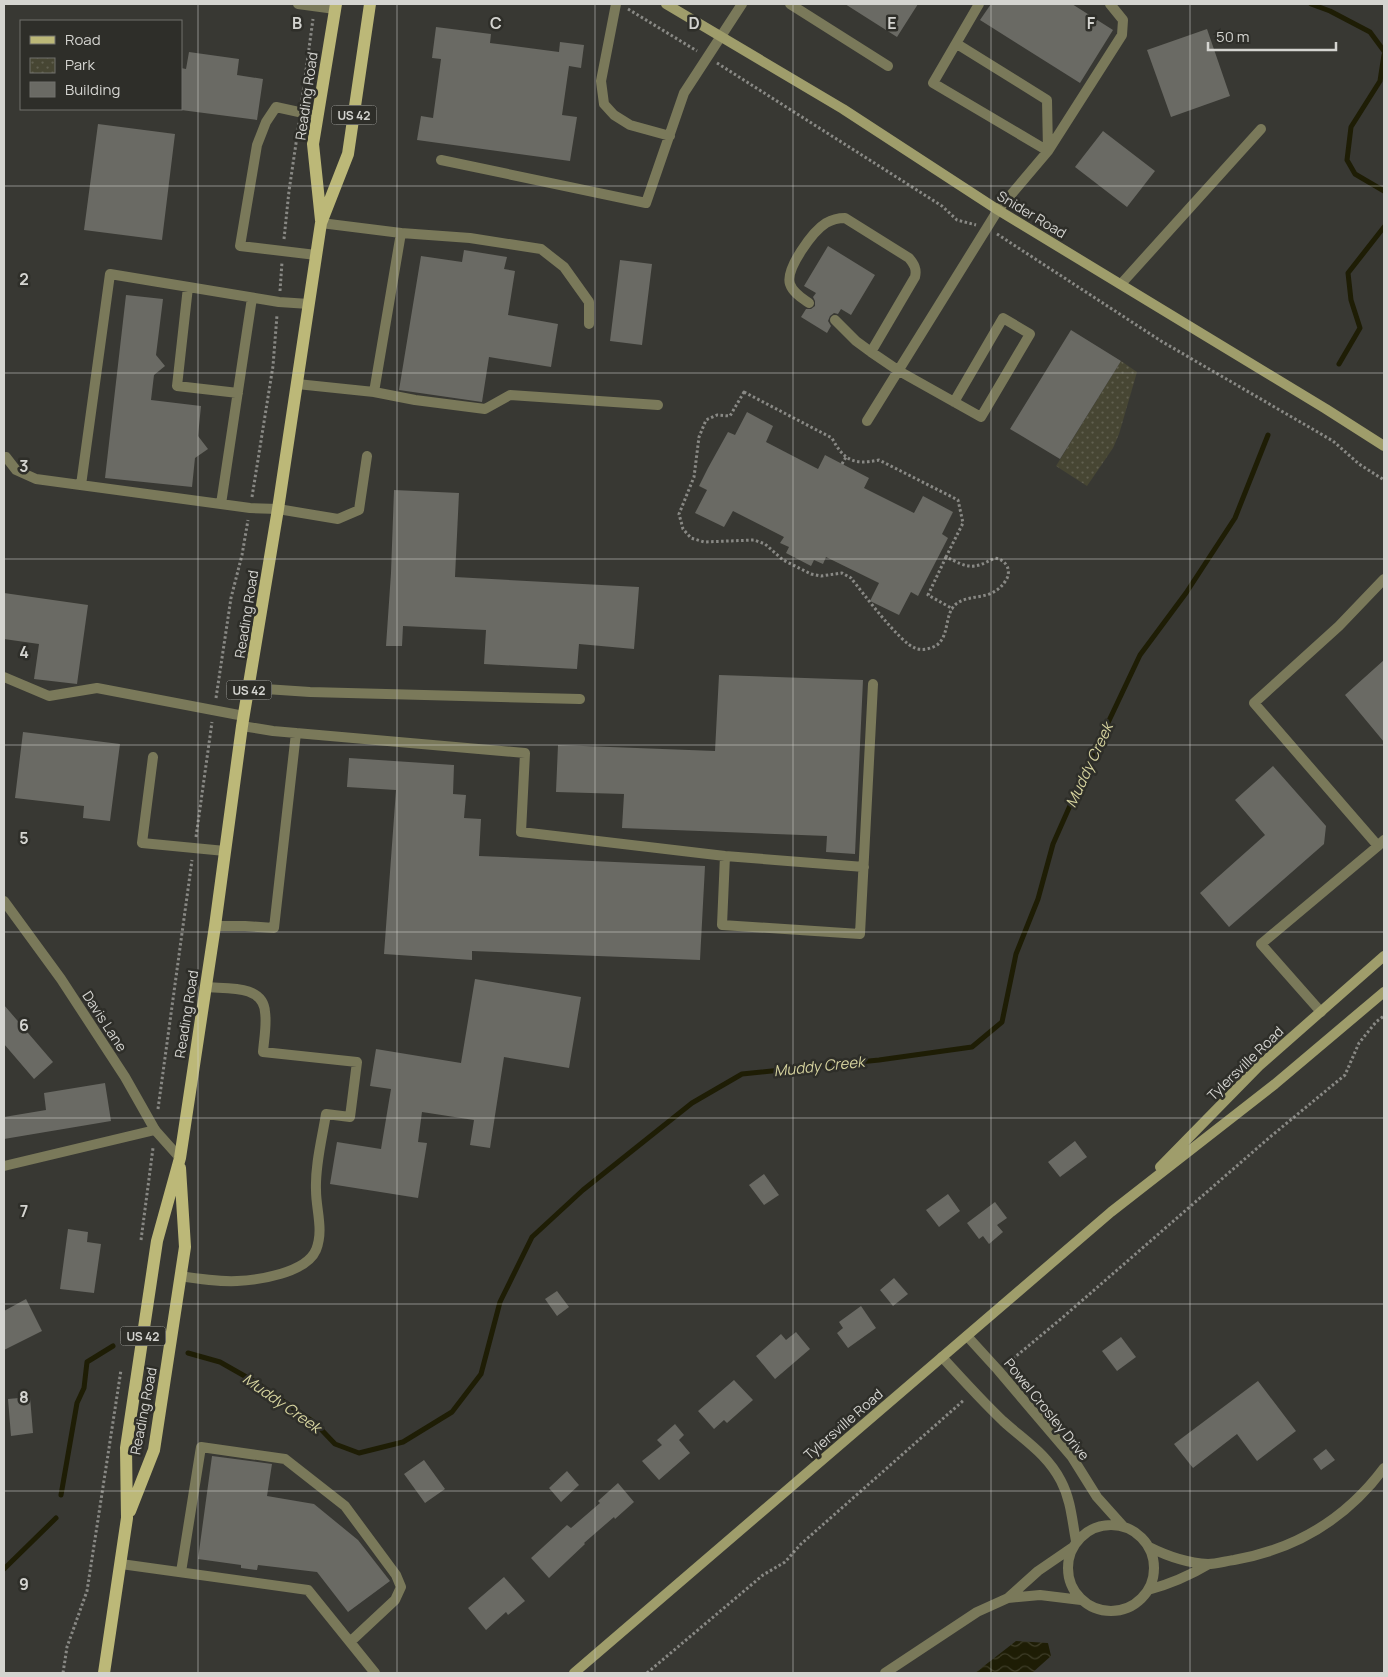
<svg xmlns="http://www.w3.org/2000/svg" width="1388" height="1677" font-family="Manrope,sans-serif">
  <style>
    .park { fill: url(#park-dots) }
    .water { fill: url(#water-waves) }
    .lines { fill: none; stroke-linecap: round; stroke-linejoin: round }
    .stream { stroke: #1e1d05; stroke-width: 5 }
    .building { fill: #6a6a64 }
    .path { stroke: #898985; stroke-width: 3; stroke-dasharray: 2.5 2.5; stroke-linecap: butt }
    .lane { stroke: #7a795a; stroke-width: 10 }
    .street { stroke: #7a795a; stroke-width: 10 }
    .secondary { stroke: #9f9d6b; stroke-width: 10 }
    .primary { stroke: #bcb878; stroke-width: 12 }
    .grid { fill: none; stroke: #d4d4d0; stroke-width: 1; stroke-opacity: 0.55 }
    .labels { text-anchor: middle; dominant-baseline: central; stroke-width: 5; stroke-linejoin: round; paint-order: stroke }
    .shield { fill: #2e2e29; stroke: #a2a29e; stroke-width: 1 }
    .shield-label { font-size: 12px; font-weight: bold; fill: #d4d4d0 }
    .street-label { font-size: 14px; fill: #d4d4d0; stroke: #2e2e29 }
    .water-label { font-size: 15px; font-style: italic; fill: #d7d49f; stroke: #2e2e29 }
    .grid-label { font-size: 16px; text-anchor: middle; font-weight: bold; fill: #d4d4d0; stroke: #2e2e29; stroke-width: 5; stroke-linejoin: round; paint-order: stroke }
  </style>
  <defs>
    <pattern id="park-dots" width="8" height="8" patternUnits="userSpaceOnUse" patternTransform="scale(1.25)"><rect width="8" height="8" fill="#474633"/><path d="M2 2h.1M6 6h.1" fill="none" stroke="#616050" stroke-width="1.8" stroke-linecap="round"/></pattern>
    <pattern id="water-waves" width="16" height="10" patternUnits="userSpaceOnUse" patternTransform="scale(1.25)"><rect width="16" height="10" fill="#1e1d05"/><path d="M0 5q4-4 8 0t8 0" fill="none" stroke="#3e3d28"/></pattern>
  </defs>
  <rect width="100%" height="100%" fill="#383833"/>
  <path class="park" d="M1121,361L1137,372L1119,434L1113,448L1087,486L1056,466Z"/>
  <path class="water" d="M1016,1641L1048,1643L1051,1656L1032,1673H975Z"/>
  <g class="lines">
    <path class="stream" d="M1311,4L1330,11L1370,32L1384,51
      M1384,55L1380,81L1351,127L1347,160L1355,174L1384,191
      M1339,364L1360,328L1351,300L1348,273L1384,227
      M188,1353L220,1362L257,1383L315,1423L335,1444L359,1453L403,1442L452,1412L481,1374L500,1302L532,1237L583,1190L692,1103L742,1074L879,1060L972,1047L1002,1022L1016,954L1038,899L1053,844L1088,765L1140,655L1186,593L1235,518L1268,435
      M61,1495L77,1403L84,1388L87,1362L113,1346
      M4,1569L56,1518"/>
  </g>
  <path class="building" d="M845,4H918L897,37Z
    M991,4H1072L1113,30L1080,83L980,20Z
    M436,27L491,34L490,43L559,52L560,42L584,45L581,68L569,66L562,115L577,117L570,161L417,140L421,116L433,118L441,59L432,58Z
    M1207,29L1230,96L1171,117L1147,50Z
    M189,52L239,59L237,75L263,79L257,120L181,110V68L186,69Z
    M98,124L175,134L162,240L84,230Z
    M1103,131L1155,171L1127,207L1075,167Z
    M828,246L875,275L851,315L841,309L838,314L834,313L830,316L828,321L831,326L827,333L801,317L806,309H811L815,306V301L813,297L816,293L804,286Z
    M464,250L507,257L504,269L515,271L508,315L558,324L551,367L489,357L482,402L399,390L421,256L462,262Z
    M620,260L652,264L642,345L610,341Z
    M126,295L163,299L156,355L165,366L154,375L151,400L201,406L198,436L208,449L195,458L192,487L105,478Z
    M1071,330L1121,361L1060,459L1010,429Z
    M747,412L773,426L766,442L818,469L825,455L869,478L864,488L914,513L923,496L953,512L942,534L948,538L918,596L911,592L899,615L870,601L879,583L826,557L823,564L814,560L811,566L786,553L789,547L780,543L784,537L733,511L724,527L695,513L707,490L699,486L708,468L728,432L735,435Z
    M394,490L459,493L455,577L639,587L634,649L579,644L577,669L484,664L486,630L403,626L402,646H386L391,573Z
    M4,593L88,605L77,684L34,679L39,644L4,639Z
    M1384,660V742L1345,695Z
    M719,675L863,680L855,854L826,852L827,836L622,828L624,794L556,792L558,745L715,751Z
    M23,732L120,744L110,821L83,818L84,806L15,798Z
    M349,758L454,765L453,794L466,795L464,818L481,819L479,856L705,866L700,960L472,951V960L384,954L396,790L347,787Z
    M1273,766L1326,826L1324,844L1229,927L1200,893L1265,835L1235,800Z
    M475,979L581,997L569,1068L504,1057L490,1148L470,1145L474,1120L422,1112L418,1142L427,1143L418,1198L330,1184L337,1142L381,1149L391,1089L370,1086L376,1049L461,1063Z
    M4,1005L53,1062L34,1079L4,1044Z
    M105,1083L111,1121L4,1139V1117L46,1110L44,1093Z
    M1075,1141L1087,1157L1060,1177L1048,1162Z
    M764,1174L779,1195L764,1205L749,1185Z
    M948,1194L960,1211L939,1227L926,1210Z
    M995,1202L1007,1218L997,1225L1003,1232L989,1244L983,1236L979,1239L967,1223Z
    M68,1229L88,1232L87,1242L101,1244L94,1293L60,1289Z
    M894,1278L908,1294L893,1306L880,1290Z
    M557,1291L569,1307L557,1316L545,1299Z
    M26,1299L42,1331L4,1350V1311Z
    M861,1306L876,1328L848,1348L837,1333L843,1328L839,1322Z
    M796,1332L810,1349L775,1379L756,1356L781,1334L786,1340Z
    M1121,1337L1136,1357L1117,1371L1102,1351Z
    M734,1380L753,1400L727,1423L724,1420L714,1429L698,1411Z
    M1258,1381L1296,1431L1257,1461L1237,1434L1193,1468L1174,1444Z
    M30,1397L33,1433L11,1436L8,1399Z
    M675,1424L684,1435L679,1440L690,1453L659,1480L642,1461L662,1445L657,1440Z
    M1326,1449L1335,1460L1321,1470L1313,1459Z
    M212,1456L272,1464L267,1496L314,1504L358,1540L390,1581L348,1612L317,1572L258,1565L257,1570L241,1568V1565L198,1559Z
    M424,1460L445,1489L425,1503L404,1474Z
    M567,1471L579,1485L561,1502L549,1488Z
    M618,1483L634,1502L615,1519L614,1517L584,1543L585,1544L549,1578L531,1558L567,1525L571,1528L600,1503L598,1501Z
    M504,1577L525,1601L508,1615L506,1612L486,1630L468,1608Z"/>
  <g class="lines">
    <path class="path" d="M628,9L697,51
      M717,63L942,206L957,220L976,225
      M302,100L313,19
      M997,234L1161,341L1333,441L1359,464L1384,480
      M284,239L289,191L299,123
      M280,291L282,262
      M744,392L832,438C844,461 854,465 879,460L958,500L963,523L946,557C969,568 972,570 995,558C1000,559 1004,561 1007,566C1009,570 1009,576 1006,580C993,602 970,593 956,604C944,614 950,635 937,645C931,649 921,651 915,648C900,643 863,593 851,578L842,573L821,576L811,574L783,560L765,544L754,540L704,542L691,538L683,529L679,514L694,477L699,437L706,420L717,415L730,416Z
      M842,464L846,457
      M252,497L273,366L277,315
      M946,557L928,595L953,609
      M216,698L231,598L242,555L248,520
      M196,837L212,722
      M158,1109L192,860
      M141,1240L153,1148
      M1009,1362L1062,1318L1270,1137L1345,1075L1359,1043L1376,1022L1384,1016
      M63,1673L67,1647L87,1591L121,1370
      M647,1673L763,1575L785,1562L801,1544L964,1400"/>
    <path class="lane" d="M298,4L335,9
      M616,4L601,81L604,104L614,115L630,125L670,136
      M790,4L888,66
      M979,4L933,83L1048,151
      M957,44L1047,100L1048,151
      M441,160L646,203L684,93L742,4
      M401,233L470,238L541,249L564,267L589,302V324
      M316,255L240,246L257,145L266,122L276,107L317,116
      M1121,284L1261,129
      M188,287L177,386L238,393
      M809,303C802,298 793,293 790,284C785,269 813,231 826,223C833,219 838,218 845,218L909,258C914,264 917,269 915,277L871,352L899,371L981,417L1030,334L1003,318L954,402
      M835,320L856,341L871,352
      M297,384L374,392L401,233L321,223
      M374,392L415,400L485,409L510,395L658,405
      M867,421L998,210L1048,151L1122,35L1123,20L1110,4
      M6,457L16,470L36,479L250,508L278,509L338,519L359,510L367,456
      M81,485L110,274L279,302L309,304
      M221,504L252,298
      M1384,579L1339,626L1254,703L1372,839L1378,846L1384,840
      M4,677L49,696L97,688L244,716
      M249,688L310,692L580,699
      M296,733L525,753L521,832L725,856L864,867
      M153,757L142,843L225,851
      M725,856L722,925L860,934L873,684
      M215,926H245L274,928L296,733L273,731L242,726
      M1321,1012L1261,944L1378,846
      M4,1166L155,1130
      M180,1276C199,1279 218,1282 237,1281C259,1280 306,1273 316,1250C324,1230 316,1210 316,1190C315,1165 322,1139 326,1114L350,1117L357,1062L263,1052C264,1039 267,1024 265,1012C263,984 226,989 206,987
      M121,1564L308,1590L375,1673
      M181,1572L201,1447L285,1459L345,1506L396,1575L401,1587L395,1600L350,1642"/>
    <path class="street" d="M4,901L61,979L125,1077L155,1130L180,1158
      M967,1336L998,1370L1072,1457L1097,1497L1123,1526
      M942,1357C962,1379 982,1401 1003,1421C1025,1441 1047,1454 1061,1481C1071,1500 1072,1520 1076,1541
      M1068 1568a43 43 0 1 1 86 0a43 43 0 1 1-86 0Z
      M1149,1547C1167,1556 1187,1563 1208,1564C1216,1564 1226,1561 1234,1560C1297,1549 1346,1519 1384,1468
      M1148,1590C1170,1584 1189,1576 1209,1564
      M1008,1598L1040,1595L1081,1600
      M885,1673L977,1612L1008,1598L1038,1571L1073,1547"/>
    <path class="secondary" d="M666,4L843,109L998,210L1326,409L1384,446
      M1160,1167L1259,1066L1384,956
      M574,1673L1111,1212L1275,1084L1384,992"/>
    <path class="primary" d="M321,220L313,144L336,4
      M130,1511L154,1450L185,1247L180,1168
      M104,1673L127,1518L126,1448L157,1241L180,1158L215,926L242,726L278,509L321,223L348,154L370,4"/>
  </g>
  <path class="grid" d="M198,4V1673M397,4V1673M595,4V1673M793,4V1673M991,4V1673M1190,4V1673M4,186H1384M4,373H1384M4,559H1384M4,745H1384M4,932H1384M4,1118H1384M4,1304H1384M4,1491H1384"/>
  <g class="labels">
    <g class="shield">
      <rect x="331.5" y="105.5" width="45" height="19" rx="4"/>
      <rect x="226.5" y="680.5" width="45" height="19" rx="4"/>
      <rect x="120.5" y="1326.5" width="45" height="19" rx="4"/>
    </g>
    <g class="shield-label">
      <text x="354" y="115">US 42</text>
      <text x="249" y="690">US 42</text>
      <text x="143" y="1336">US 42</text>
    </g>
    <g class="street-label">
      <text transform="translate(306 96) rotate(-82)">Reading Road</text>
      <text transform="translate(1032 214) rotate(31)">Snider Road</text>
      <text transform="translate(246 614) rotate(-81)">Reading Road</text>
      <text transform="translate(186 1014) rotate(-81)">Reading Road</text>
      <text transform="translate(105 1021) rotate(57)">Davis Lane</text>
      <text transform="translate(1245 1063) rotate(-44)">Tylersville Road</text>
      <text transform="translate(1047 1409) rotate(51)">Powel Crosley Drive</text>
      <text transform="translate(143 1411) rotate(-79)">Reading Road</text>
      <text transform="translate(843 1424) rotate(-41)">Tylersville Road</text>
    </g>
    <g class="water-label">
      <text transform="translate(1089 765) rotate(-65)">Muddy Creek</text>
      <text transform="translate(819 1066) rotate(-6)">Muddy Creek</text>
      <text transform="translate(282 1403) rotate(35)">Muddy Creek</text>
    </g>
  </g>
  <g class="grid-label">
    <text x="297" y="29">B</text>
    <text x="496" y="29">C</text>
    <text x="694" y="29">D</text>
    <text x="892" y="29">E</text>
    <text x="1091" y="29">F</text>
    <text x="24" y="285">2</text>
    <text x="24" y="472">3</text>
    <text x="24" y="658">4</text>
    <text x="24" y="844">5</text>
    <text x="24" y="1031">6</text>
    <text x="24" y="1217">7</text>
    <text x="24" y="1403">8</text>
    <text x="24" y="1590">9</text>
  </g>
  <rect width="1388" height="1677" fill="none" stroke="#d4d4d0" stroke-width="10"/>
  <rect x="20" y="20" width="162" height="90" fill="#2e2e29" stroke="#70706c"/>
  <rect x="30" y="36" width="25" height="8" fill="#bcb878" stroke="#70706c"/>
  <text x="65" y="45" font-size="15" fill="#d4d4d0">Road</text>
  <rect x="30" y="58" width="25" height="15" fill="url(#park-dots)" stroke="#70706c"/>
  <text x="65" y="70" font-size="15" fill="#d4d4d0">Park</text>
  <rect x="30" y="82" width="25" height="15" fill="#6a6a64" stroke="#70706c"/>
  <text x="65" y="95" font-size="15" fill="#d4d4d0">Building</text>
  <path d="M1208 42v8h128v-8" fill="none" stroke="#d4d4d0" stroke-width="2.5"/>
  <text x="1216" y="42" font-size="15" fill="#d4d4d0" stroke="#2e2e29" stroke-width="4" paint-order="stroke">50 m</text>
</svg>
